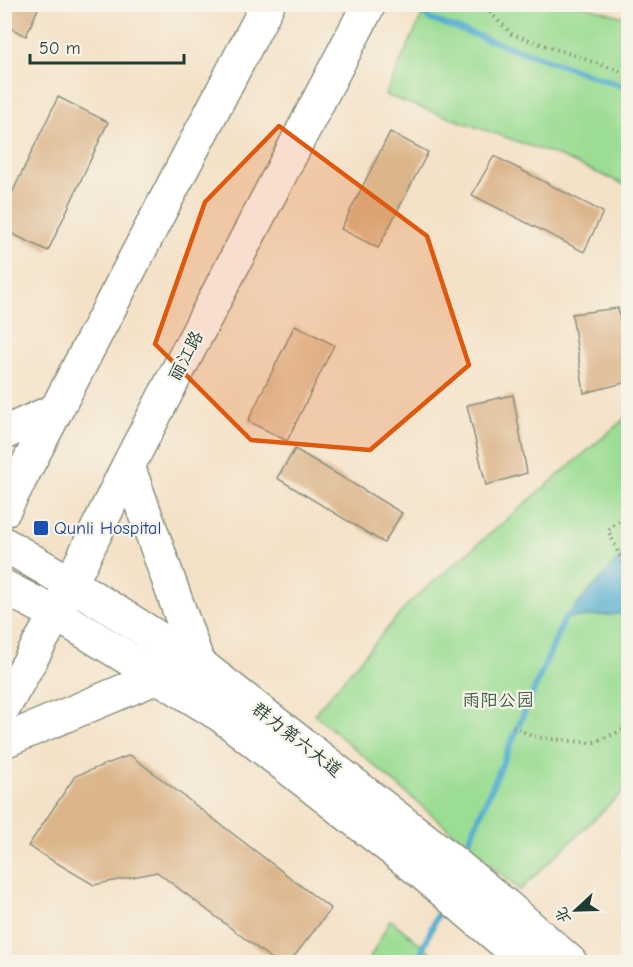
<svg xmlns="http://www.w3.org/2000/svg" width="633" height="967" font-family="'Comic Neue','LXGW WenKai TC',sans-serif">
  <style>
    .green { fill: #9bdd93; stroke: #5d8d64; stroke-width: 1.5 }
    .water { fill: #52add0; stroke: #387582; stroke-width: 1.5 }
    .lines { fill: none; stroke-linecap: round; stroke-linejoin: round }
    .stream { stroke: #52add0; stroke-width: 6 }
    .building { fill: #dcb58a }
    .major-casing { stroke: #8a907e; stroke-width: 36 }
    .path { stroke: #8a907e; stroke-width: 4; stroke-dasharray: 1.5 4.5; stroke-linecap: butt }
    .major { stroke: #fff; stroke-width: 33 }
    .marked { fill: #de580e; fill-opacity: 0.2; stroke: #de580e; stroke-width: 4.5; stroke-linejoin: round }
    .transit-dot { fill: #1a4fb4; stroke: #f7f3e8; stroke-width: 2 }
    .labels { text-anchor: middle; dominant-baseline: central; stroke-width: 4.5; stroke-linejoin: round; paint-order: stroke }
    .street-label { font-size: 18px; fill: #1f3d34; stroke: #f7f3e8 }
    .transit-label { font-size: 18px; fill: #164399; stroke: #f7f3e8; text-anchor: start }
    .park-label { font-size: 18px; fill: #385d47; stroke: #f7f3e8 }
  </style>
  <rect width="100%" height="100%" fill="#f7f3e8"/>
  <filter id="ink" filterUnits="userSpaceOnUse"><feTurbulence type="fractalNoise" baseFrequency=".0167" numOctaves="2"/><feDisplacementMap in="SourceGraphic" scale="12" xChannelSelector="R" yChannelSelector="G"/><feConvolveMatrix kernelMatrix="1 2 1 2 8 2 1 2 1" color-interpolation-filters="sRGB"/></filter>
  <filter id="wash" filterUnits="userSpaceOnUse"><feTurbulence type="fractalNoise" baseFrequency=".008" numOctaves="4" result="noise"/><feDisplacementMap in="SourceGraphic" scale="24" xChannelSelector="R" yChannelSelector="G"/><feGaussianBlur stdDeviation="1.35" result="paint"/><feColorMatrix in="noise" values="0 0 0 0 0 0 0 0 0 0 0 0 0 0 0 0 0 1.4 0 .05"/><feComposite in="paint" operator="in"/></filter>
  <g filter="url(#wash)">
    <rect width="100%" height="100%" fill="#f4e2c8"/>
    <path class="green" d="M427,5H581L628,18V186L556,155L385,95Z
      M628,416V787L520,890L314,714L410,602Z
      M390,920H391L442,962H368Z"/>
    <path class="water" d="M628,549V611L620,614L565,618Z"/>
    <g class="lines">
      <path class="stream" d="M416,4L429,19L628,88
        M462,857L565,618L570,615
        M417,962L443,902"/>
    </g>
    <g id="blocks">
      <path class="building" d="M4,4H40L26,36L4,25Z
        M58,97L108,122L48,251L4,230V210Z
        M390,132L428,152L378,248L341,229Z
        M494,156L603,212L584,252L472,195Z
        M618,308L628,367V382L584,393L572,314Z
        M295,325L334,345L287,441L248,421Z
        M513,395L527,473L486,485L467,405Z
        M295,449L402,513L384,543L277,478Z
        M130,755L331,909L289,963H277L157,872L94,885L28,846L75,776Z"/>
    </g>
  </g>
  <g filter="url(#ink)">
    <use href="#blocks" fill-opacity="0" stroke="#8a907e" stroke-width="1.5"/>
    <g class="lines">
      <g class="major-casing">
        <path id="major" d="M4,433L56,410
          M128,466L198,663
          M4,510L268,4
          M4,544L70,583L198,663L433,846L505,905L570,962
          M4,587L56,614L222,716L419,870L527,962
          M4,707L56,614L128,466L369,4
          M4,741L157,677"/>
      </g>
      <path class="path" d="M481,4L512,34L628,74
        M628,513L608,530L628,573
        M513,726L533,737L592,743L628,728"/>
      <use href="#major" class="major"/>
    </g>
  </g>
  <path class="marked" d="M279,126L427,236L469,365L370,450L251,440L155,344L205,202Z"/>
  <rect class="transit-dot" x="33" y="520" width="16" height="16" rx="3"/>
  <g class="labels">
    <g class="street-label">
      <text transform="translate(186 356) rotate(-62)">丽江路</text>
      <text transform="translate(297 740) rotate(38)">群力第六大道</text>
    </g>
    <g class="transit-label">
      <text x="54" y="528">Qunli Hospital</text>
    </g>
    <g class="park-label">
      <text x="498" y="700">雨阳公园</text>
    </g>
  </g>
  <rect width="633" height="967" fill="none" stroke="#f7f3e8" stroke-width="24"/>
  <g transform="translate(576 910) rotate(248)" stroke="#f7f3e8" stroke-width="4.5" paint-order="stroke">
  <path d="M0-4.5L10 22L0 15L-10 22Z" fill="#1f3d34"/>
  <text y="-9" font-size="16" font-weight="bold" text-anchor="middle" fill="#1f3d34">北</text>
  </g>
  <path d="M30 54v9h154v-9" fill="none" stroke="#1f3d34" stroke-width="3"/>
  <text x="39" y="54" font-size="18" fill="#1f3d34" stroke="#f7f3e8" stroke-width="4.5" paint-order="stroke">50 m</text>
</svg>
